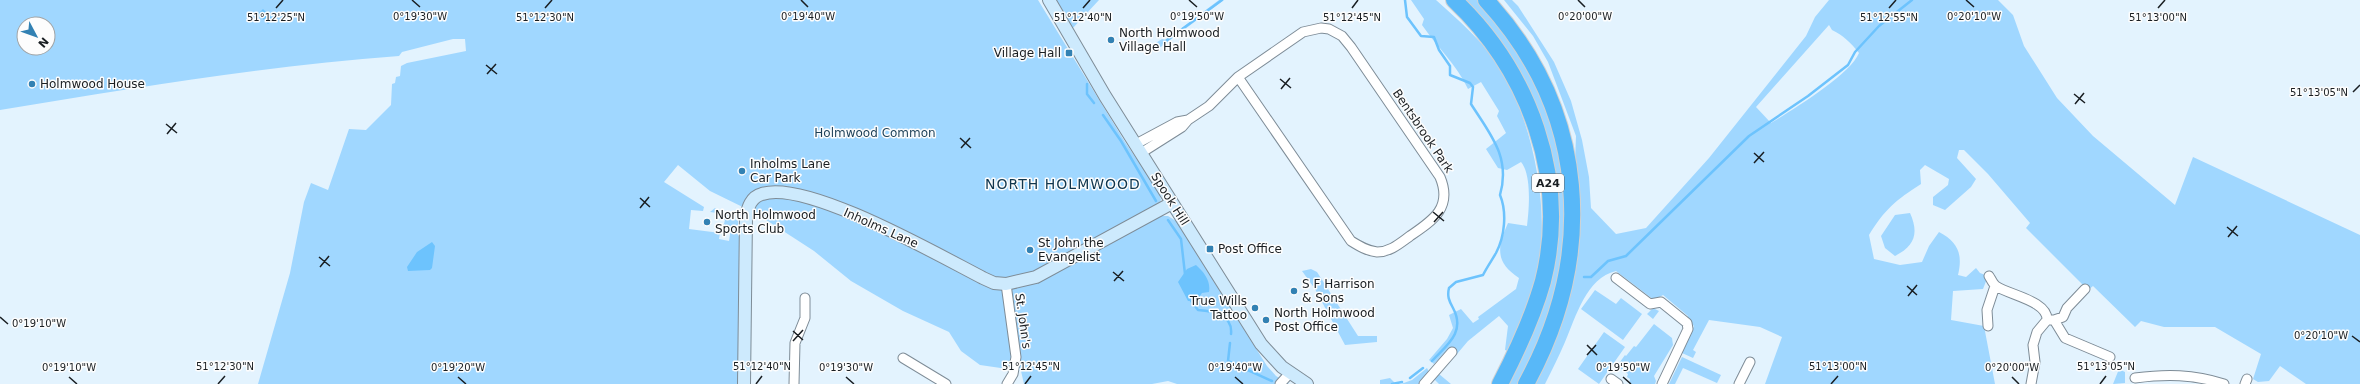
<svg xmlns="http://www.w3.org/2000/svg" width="2360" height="384" font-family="'DejaVu Sans',sans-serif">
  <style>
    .green { fill: #a0d7ff; fill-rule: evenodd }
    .water { fill: #6dc3fd }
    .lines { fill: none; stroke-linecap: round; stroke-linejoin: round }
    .stream { stroke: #6dc3fd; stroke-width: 2.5 }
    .street-casing { stroke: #7e8c97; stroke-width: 11 }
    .secondary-casing { stroke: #7e8c97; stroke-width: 14 }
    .highway-casing { stroke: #d1d2d3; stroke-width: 18 }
    .street { stroke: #fff; stroke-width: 9 }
    .secondary { stroke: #cdeafd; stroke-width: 12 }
    .highway { stroke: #58b8f8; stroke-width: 16 }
    .ticks { fill: none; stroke: #191e22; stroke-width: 1.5 }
    .poi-dot { fill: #3281b3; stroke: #fdfdfd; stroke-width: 1.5 }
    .labels { text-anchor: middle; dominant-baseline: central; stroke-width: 3; stroke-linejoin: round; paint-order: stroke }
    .shield { fill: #fdfdfd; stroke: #5d6164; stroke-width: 1 }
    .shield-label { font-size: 11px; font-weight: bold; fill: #191e22 }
    .poi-label { font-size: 12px; fill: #191e22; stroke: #fdfdfd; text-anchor: start }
    .street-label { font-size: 12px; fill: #191e22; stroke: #fdfdfd }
    .park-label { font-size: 12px; fill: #1b3f57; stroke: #fdfdfd }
    .quarter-label { font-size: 14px; letter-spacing: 1px; fill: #10364e; stroke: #fdfdfd }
    .ticks-label { font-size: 10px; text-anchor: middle; fill: #191e22; stroke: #fdfdfd; stroke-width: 3; stroke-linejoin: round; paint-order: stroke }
  </style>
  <rect width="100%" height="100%" fill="#e3f3fe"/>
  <path class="green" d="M0,0H1038L1125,142L1159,192L1161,200L1155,209L1160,216H1168L1176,221L1267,366L1276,376L1289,384H1177L1168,381L1152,384H1024L1021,371L980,365L961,351L949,332L903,311L851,281L814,251L757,214L710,191L678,165L664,182L704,207L703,211L691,210L689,229L720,233L719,239L729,241L731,228L721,226L724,224L725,220L717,219V213L710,212L715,208L738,221V235L742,242L738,384H258L290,273L304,202L311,183L328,190L349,129L366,130L391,105L392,84L395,83L396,77L400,76L401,66L407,63L466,51L465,39H453L402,52L399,56C265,66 133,88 0,110ZM24,24H48V48H24Z
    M1056,0H1099L1072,29Z
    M1219,0H1224L1154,52L1152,51L1151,46L1162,39L1166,40Z
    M1411,0H1436C1458,20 1483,41 1499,66C1534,122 1552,216 1536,280C1529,305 1519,328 1508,351L1505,350L1508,326L1499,316L1468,341L1457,354L1450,347L1434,364L1429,360L1447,339L1453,328L1449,315L1461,309L1473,323L1479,319L1478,317L1516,289L1519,278C1495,262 1497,248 1508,223L1527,226C1529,210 1532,175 1521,162L1507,170L1498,168L1486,149L1506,133L1497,116L1499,111L1481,82L1468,89C1457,65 1437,47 1422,25L1424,19Z
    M1462,0H1478L1501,24L1523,56L1553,120L1567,192L1560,285L1521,384H1505L1540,307L1549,154Z
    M1504,0H1512L1518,6L1554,62L1571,101L1582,140L1589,177L1591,208L1616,234L1646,228L1709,158L1806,36L1815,17L1829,0H1998L2013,15L2024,46L2057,98L2093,136L2175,205L2193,157L2360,235V384H2306L2280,366L2269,381L2258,382L2253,379L2261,354L2215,327H2164L2141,321L2135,327L2093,286L2088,290L2026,228L2030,223L1988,174L1964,150H1959L1957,158L1976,179L1971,187L1945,210L1933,205V197L1948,185L1949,179L1925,165L1920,170L1921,184C1896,200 1885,209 1869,235L1874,259L1900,265L1922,262L1929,246L1939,232C1958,242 1963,254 1958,275L1966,277L1976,268L1980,273L1988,276L1983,289L1953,291L1951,320L1984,326L1995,384H1765L1782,337L1760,327L1709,320L1693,350L1696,352L1693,358L1682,353L1694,326L1687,319L1688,316L1663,295L1654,300L1616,271C1586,278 1576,317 1565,342C1559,356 1552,370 1545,384H1531L1538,371L1576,189L1580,188L1575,162L1576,136L1548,62L1533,36ZM1829,25L1832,30C1844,36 1850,42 1859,53C1850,75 1792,110 1771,123L1756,107Z
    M1910,213C1919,233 1915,246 1895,256L1885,248L1881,236L1895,215Z
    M1311,269L1317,272L1358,336H1377V342L1345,345L1315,289L1302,271Z
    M1595,290L1616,304L1621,298L1642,314L1623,340L1581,309Z
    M1653,308L1659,311L1653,319L1647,314Z
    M1654,324L1672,338L1673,345L1654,376L1656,381L1655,384H1629L1630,379L1627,377L1628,374L1617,366L1625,355L1626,356L1634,346L1636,347Z
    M1604,332L1625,347L1599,384L1578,369Z
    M1682,357L1721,375L1717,383L1683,368L1675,384H1669Z
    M1427,368L1429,372L1419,384H1401L1412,380Z
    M2119,369L2125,372V383L2113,384Z
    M1439,374L1451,384H1439L1434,379Z
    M1390,378L1396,384H1380V380Z"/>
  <path class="water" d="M263,9L273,19L268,24L258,14Z
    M432,242L435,246L432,268L430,270L408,271L407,267L417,252Z
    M1196,265C1204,272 1211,281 1209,292L1202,293L1197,300L1188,301L1178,282L1187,269Z"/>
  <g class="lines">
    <path class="stream" d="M1405,0L1407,17L1421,36L1434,37L1439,50L1450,66V75L1470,83L1473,87L1471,104C1490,134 1511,157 1500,195C1507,212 1505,236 1496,253C1492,260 1487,267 1483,275L1456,282L1449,288C1447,296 1449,301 1453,308C1466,332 1447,345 1432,361
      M1163,43L1222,0
      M1087,84V94L1094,103
      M1103,115L1121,141L1156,201
      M1168,220L1181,239L1185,274
      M1584,277H1591L1608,261L1626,256L1749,136L1808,96L1848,65L1855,52L1879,26L1912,0
      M1189,298L1198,310C1214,311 1233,315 1231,334
      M1230,343L1228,361L1272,381
      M1410,378L1423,368
      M1392,384L1402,382"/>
    <g class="street-casing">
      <path id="street" d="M1136,144L1177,122L1188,120
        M1141,153L1182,127L1188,120L1209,106L1238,77L1303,32L1321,28L1329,29L1342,36L1351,47L1440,177C1453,208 1432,221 1410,236C1399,244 1390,252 1377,252C1367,251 1359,246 1351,241L1238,77
        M1989,276C1991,279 1993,284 1996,286C2009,295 2048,301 2047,320
        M1616,278L1650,304L1661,302L1687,323L1688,329L1662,384
        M1006,284L1016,357L1013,374L1007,384
        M2054,320L2063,317L2067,308L2085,289
        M1988,326L1987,310L1995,286
        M903,358L946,384
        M2135,378C2166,374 2193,374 2224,384
        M1611,379L1618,384
        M794,384L795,343L805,318V298
        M1280,384L1290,373
        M1424,384L1452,352
        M1739,384L1750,362
        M2031,384L2035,362L2033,345L2037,332L2047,320H2054L2065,338L2110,357
        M2245,384L2247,379"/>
    </g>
    <g class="secondary-casing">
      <path id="secondary" d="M1049,0L1105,96L1261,344L1282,367L1307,384
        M744,384L746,217C748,207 751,197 762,194C806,179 940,256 983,278L994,283L1006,284L1036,277L1172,203"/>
    </g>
    <g class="highway-casing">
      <path id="highway" d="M1454,0C1529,71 1569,178 1543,281C1533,317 1517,351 1500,384
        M1486,0C1588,111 1597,254 1526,384"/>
    </g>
    <use href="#street" class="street"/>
    <use href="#secondary" class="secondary"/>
    <use href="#highway" class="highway"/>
  </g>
  <path class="ticks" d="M412,0L420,7M801,0L808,7M1189,0L1197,7M1578,0L1585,7M1966,0L1974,7M276,8L283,0M545,8L552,0M1083,8L1090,0M1352,8L1358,0M1889,8L1896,0M2158,8L2165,0M486,65L497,74M487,74L496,64M1280,79L1291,88M1281,89L1290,78M2353,92L2360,85M2074,94L2085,103M2075,104L2084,93M166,124L177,133M167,134L176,123M960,138L971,148M961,148L970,138M1754,153L1764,162M1754,163L1764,152M640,198L650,207M640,208L649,197M1433,212L1444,221M1434,222L1443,212M2227,227L2238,236M2228,237L2237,226M319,257L330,266M320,267L329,256M1113,272L1124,281M1114,281L1123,271M1907,286L1917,295M1908,296L1917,285M0,317L8,324M793,331L803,340M2352,336L2360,342M793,341L803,330M1587,345L1597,355M1587,355L1596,345M69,377L77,384M458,377L466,384M846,377L854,384M1235,377L1243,384M1623,377L1631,384M2012,377L2019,384M218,384L225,376M756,384L762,376M1025,384L1031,376M1831,384L1838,376M2100,384L2106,376"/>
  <g class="poi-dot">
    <circle cx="1111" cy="40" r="4"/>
    <rect x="1065" y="49" width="8" height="8" rx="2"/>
    <circle cx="32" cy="84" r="4"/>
    <circle cx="742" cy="171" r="4"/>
    <circle cx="707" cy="222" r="4"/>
    <rect x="1206" y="245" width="8" height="8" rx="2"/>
    <circle cx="1030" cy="250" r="4"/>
    <circle cx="1294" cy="291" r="4"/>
    <circle cx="1255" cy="308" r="4"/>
    <circle cx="1266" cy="320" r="4"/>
  </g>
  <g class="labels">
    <rect class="shield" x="1532" y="174" width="32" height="18" rx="3"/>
    <g class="shield-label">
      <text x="1548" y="183">A24</text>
    </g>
    <g class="poi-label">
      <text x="1119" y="33">North Holmwood<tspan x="1119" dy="14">Village Hall</tspan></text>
      <text x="1061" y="53" text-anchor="end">Village Hall</text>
      <text x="40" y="84">Holmwood House</text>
      <text x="750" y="164">Inholms Lane<tspan x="750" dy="14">Car Park</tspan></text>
      <text x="715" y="215">North Holmwood<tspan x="715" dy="14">Sports Club</tspan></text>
      <text x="1038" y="243">St John the<tspan x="1038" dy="14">Evangelist</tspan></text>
      <text x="1218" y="249">Post Office</text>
      <text x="1302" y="284">S F Harrison<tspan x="1302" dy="14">&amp; Sons</tspan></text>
      <text x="1247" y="301" text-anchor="end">True Wills<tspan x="1247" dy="14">Tattoo</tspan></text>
      <text x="1274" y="313">North Holmwood<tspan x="1274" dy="14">Post Office</tspan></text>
    </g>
    <g class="street-label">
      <text transform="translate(1423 131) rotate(56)">Bentsbrook Park</text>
      <text transform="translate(1170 199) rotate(58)">Spook Hill</text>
      <text transform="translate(881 228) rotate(24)">Inholms Lane</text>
      <text transform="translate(1023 321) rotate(82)">St. John's</text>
    </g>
    <g class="park-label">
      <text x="875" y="133">Holmwood Common</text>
    </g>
    <g class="quarter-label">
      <text x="1063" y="184">NORTH HOLMWOOD</text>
    </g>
  </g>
  <g class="ticks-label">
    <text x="420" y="20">0°19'30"W</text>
    <text x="808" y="20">0°19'40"W</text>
    <text x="1197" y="20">0°19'50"W</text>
    <text x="1585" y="20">0°20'00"W</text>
    <text x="1974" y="20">0°20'10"W</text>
    <text x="1352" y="21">51°12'45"N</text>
    <text x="2158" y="21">51°13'00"N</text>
    <text x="276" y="21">51°12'25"N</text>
    <text x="545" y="21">51°12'30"N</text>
    <text x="1083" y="21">51°12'40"N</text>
    <text x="1889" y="21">51°12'55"N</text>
    <text x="2319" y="96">51°13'05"N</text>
    <text x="39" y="327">0°19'10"W</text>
    <text x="2321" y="339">0°20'10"W</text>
    <text x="225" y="370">51°12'30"N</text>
    <text x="762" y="370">51°12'40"N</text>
    <text x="1031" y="370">51°12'45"N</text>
    <text x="1838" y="370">51°13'00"N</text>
    <text x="2106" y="370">51°13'05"N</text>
    <text x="69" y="371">0°19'10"W</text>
    <text x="458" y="371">0°19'20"W</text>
    <text x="846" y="371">0°19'30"W</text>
    <text x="1235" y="371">0°19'40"W</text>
    <text x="1623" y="371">0°19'50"W</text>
    <text x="2012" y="371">0°20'00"W</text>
  </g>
  <g transform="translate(36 36) rotate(131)"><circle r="19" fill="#fdfdfd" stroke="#a2a4a5"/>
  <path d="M0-3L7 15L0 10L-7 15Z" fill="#3281b3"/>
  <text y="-6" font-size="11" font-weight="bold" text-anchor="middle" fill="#191e22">N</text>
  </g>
</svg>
